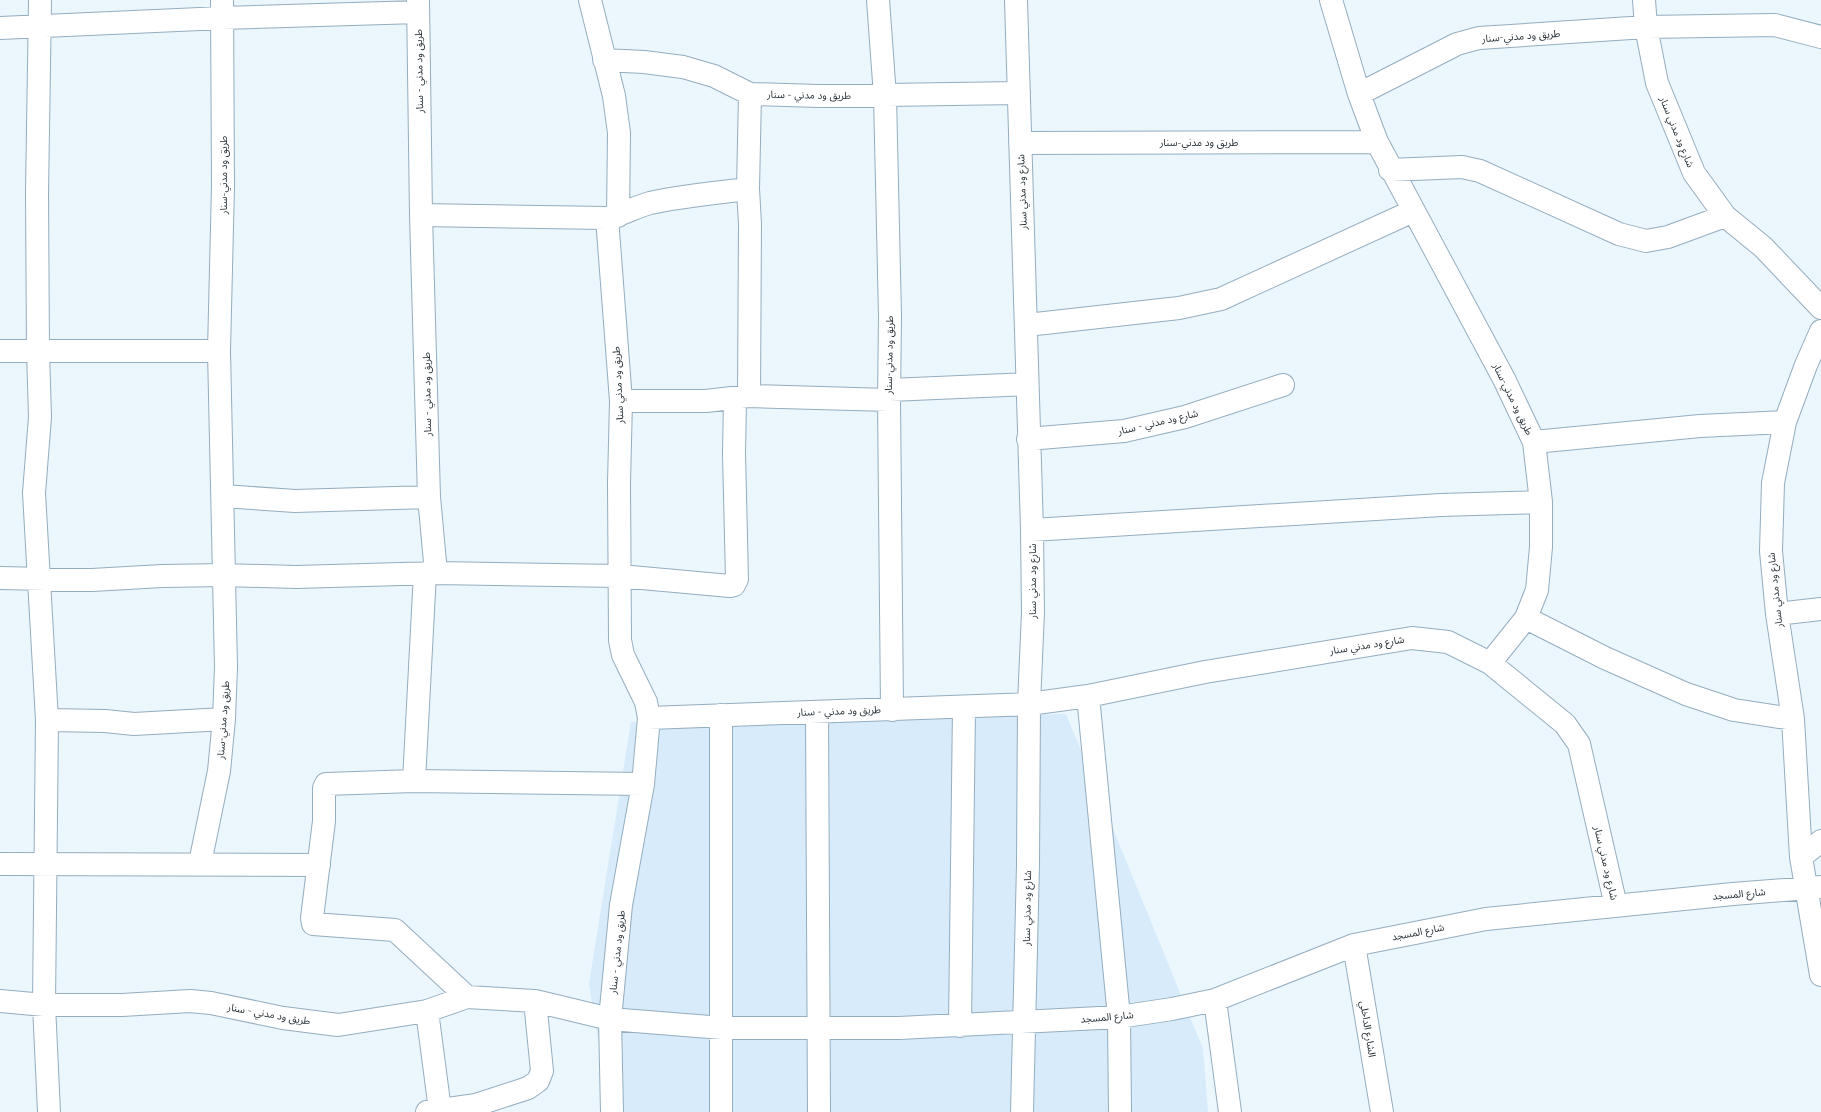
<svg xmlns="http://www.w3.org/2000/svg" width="1821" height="1112" font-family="Quicksand,'Noto Sans Arabic',sans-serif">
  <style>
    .built { fill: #d7ebfa }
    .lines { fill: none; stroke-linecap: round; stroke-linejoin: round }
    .street-casing { stroke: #94adbf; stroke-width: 24 }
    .street { stroke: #fff; stroke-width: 22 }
    .labels { text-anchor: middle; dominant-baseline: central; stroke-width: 4; stroke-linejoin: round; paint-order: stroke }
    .street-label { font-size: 10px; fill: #1f292f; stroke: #fff }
  </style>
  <rect width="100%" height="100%" fill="#ebf6fd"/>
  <path class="built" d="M1066,714L1203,1049L1208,1112H610L589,984L631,722Z"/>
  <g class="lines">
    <g class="street-casing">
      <path id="street" d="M40,0L37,193L38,351L40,417L34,493L47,720L44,1005L49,1112
        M418,0L421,215L429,497L436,573
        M590,0L614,96L619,133L618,216
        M878,0L885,96L890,316L889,400L892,710
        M1016,0L1032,530L1033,612L1029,704L1028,865L1022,1112
        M1331,0L1359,94L1377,142L1504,379L1534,442L1541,502V547L1537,590L1526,618L1490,663
        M1644,0L1646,27L1657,83L1694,173L1725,216L1763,247L1821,308
        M0,28L222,18L418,12
        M604,60L644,62L683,67L714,76L750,94L819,96L1019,93
        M1359,94L1457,44L1479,38L1646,27L1775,25L1821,37
        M1020,143L1377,142
        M1390,170L1462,167L1480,171L1619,234L1646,241L1668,237L1725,216
        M421,215L607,218C622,215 635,207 650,203C682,196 715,193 748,189
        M607,218L621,401L619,483L620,640L623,655L646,702L649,718L643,784L621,905L610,1019L612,1112
        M1027,325L1179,308L1221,299L1413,211
        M1821,331L1806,365L1785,422L1773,483L1771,551L1777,614L1793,719L1801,857L1821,975
        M0,351H219
        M890,390L1027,384
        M749,396L750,224L748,189L750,94
        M621,401H706L749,396L889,400
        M1028,439L1124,431L1185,417L1283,385
        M1534,442L1700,426L1785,422
        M223,496L295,501L429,497
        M1032,530L1441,505L1541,502
        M0,578L92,580L162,576L224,575L296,577L436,573L620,576L730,586L734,585L737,579L734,454L735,398
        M1777,614L1821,609
        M1526,618L1605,658L1686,694L1734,710L1793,719
        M1088,696L1119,1017L1120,1112
        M817,712L819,1112
        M721,715V1112
        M649,718L1029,704L1088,696L1205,672L1412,638L1448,642L1490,663L1565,724L1579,744L1616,906
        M47,720L105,721L134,724L224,719
        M414,781L425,573
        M1801,857L1821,841
        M200,863L219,771L224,719L226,667L219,351L223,186L222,0
        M0,864L319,865
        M1354,945L1382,1112
        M467,997L395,930L313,924L312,918L324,821V788L326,784L414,781L643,784
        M1215,1000L1230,1112
        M0,1001L44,1005H122L190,1001L211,1003L283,1018L338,1025L427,1011L467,997L535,1001L610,1019L722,1028H899L1119,1017L1172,1009L1215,1000L1354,945L1486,919L1733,894L1821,887
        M427,1011L440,1110
        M960,1026L964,707
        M427,1112L476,1105L528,1088L538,1081L542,1071L535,1001"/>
    </g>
    <use href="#street" class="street"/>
  </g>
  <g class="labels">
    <g class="street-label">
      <text transform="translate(1521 36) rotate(-4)">طريق ود مدني-سنار</text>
      <text transform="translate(419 71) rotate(-91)">طريق ود مدني - سنار</text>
      <text transform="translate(809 95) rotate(1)">طريق ود مدني - سنار</text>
      <text transform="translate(1677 132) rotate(68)">شارع ود مدني سنار</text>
      <text x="1199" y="142">طريق ود مدني-سنار</text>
      <text transform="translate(223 175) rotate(-90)">طريق ود مدني-سنار</text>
      <text transform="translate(1022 192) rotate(-92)">شارع ود مدني سنار</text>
      <text transform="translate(889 355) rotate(-89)">طريق ود مدني-سنار</text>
      <text transform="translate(618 385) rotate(-93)">طريق ود مدني سنار</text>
      <text transform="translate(427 394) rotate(-91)">طريق ود مدني - سنار</text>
      <text transform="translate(1513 399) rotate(64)">طريق ود مدني-سنار</text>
      <text transform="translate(1158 422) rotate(-13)">شارع ود مدني - سنار</text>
      <text transform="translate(1032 581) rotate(-90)">شارع ود مدني سنار</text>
      <text transform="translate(1775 590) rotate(-96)">شارع ود مدني سنار</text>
      <text transform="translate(1367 645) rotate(-9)">شارع ود مدني سنار</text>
      <text transform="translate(839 711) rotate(-2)">طريق ود مدني - سنار</text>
      <text transform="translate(223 720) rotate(-86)">طريق ود مدني-سنار</text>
      <text transform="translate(1606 863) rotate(77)">شارع ود مدني سنار</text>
      <text transform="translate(1739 894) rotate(-5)">شارع المسجد</text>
      <text transform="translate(1027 908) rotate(-89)">شارع ود مدني سنار</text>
      <text transform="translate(1418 932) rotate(-11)">شارع المسجد</text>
      <text transform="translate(617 952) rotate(-84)">طريق ود مدني - سنار</text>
      <text transform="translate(269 1014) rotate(10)">طريق ود مدني - سنار</text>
      <text transform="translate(1107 1017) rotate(-5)">شارع المسجد</text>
      <text transform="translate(1368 1029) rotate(81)">الشارع الداخلي</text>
    </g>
  </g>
</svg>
